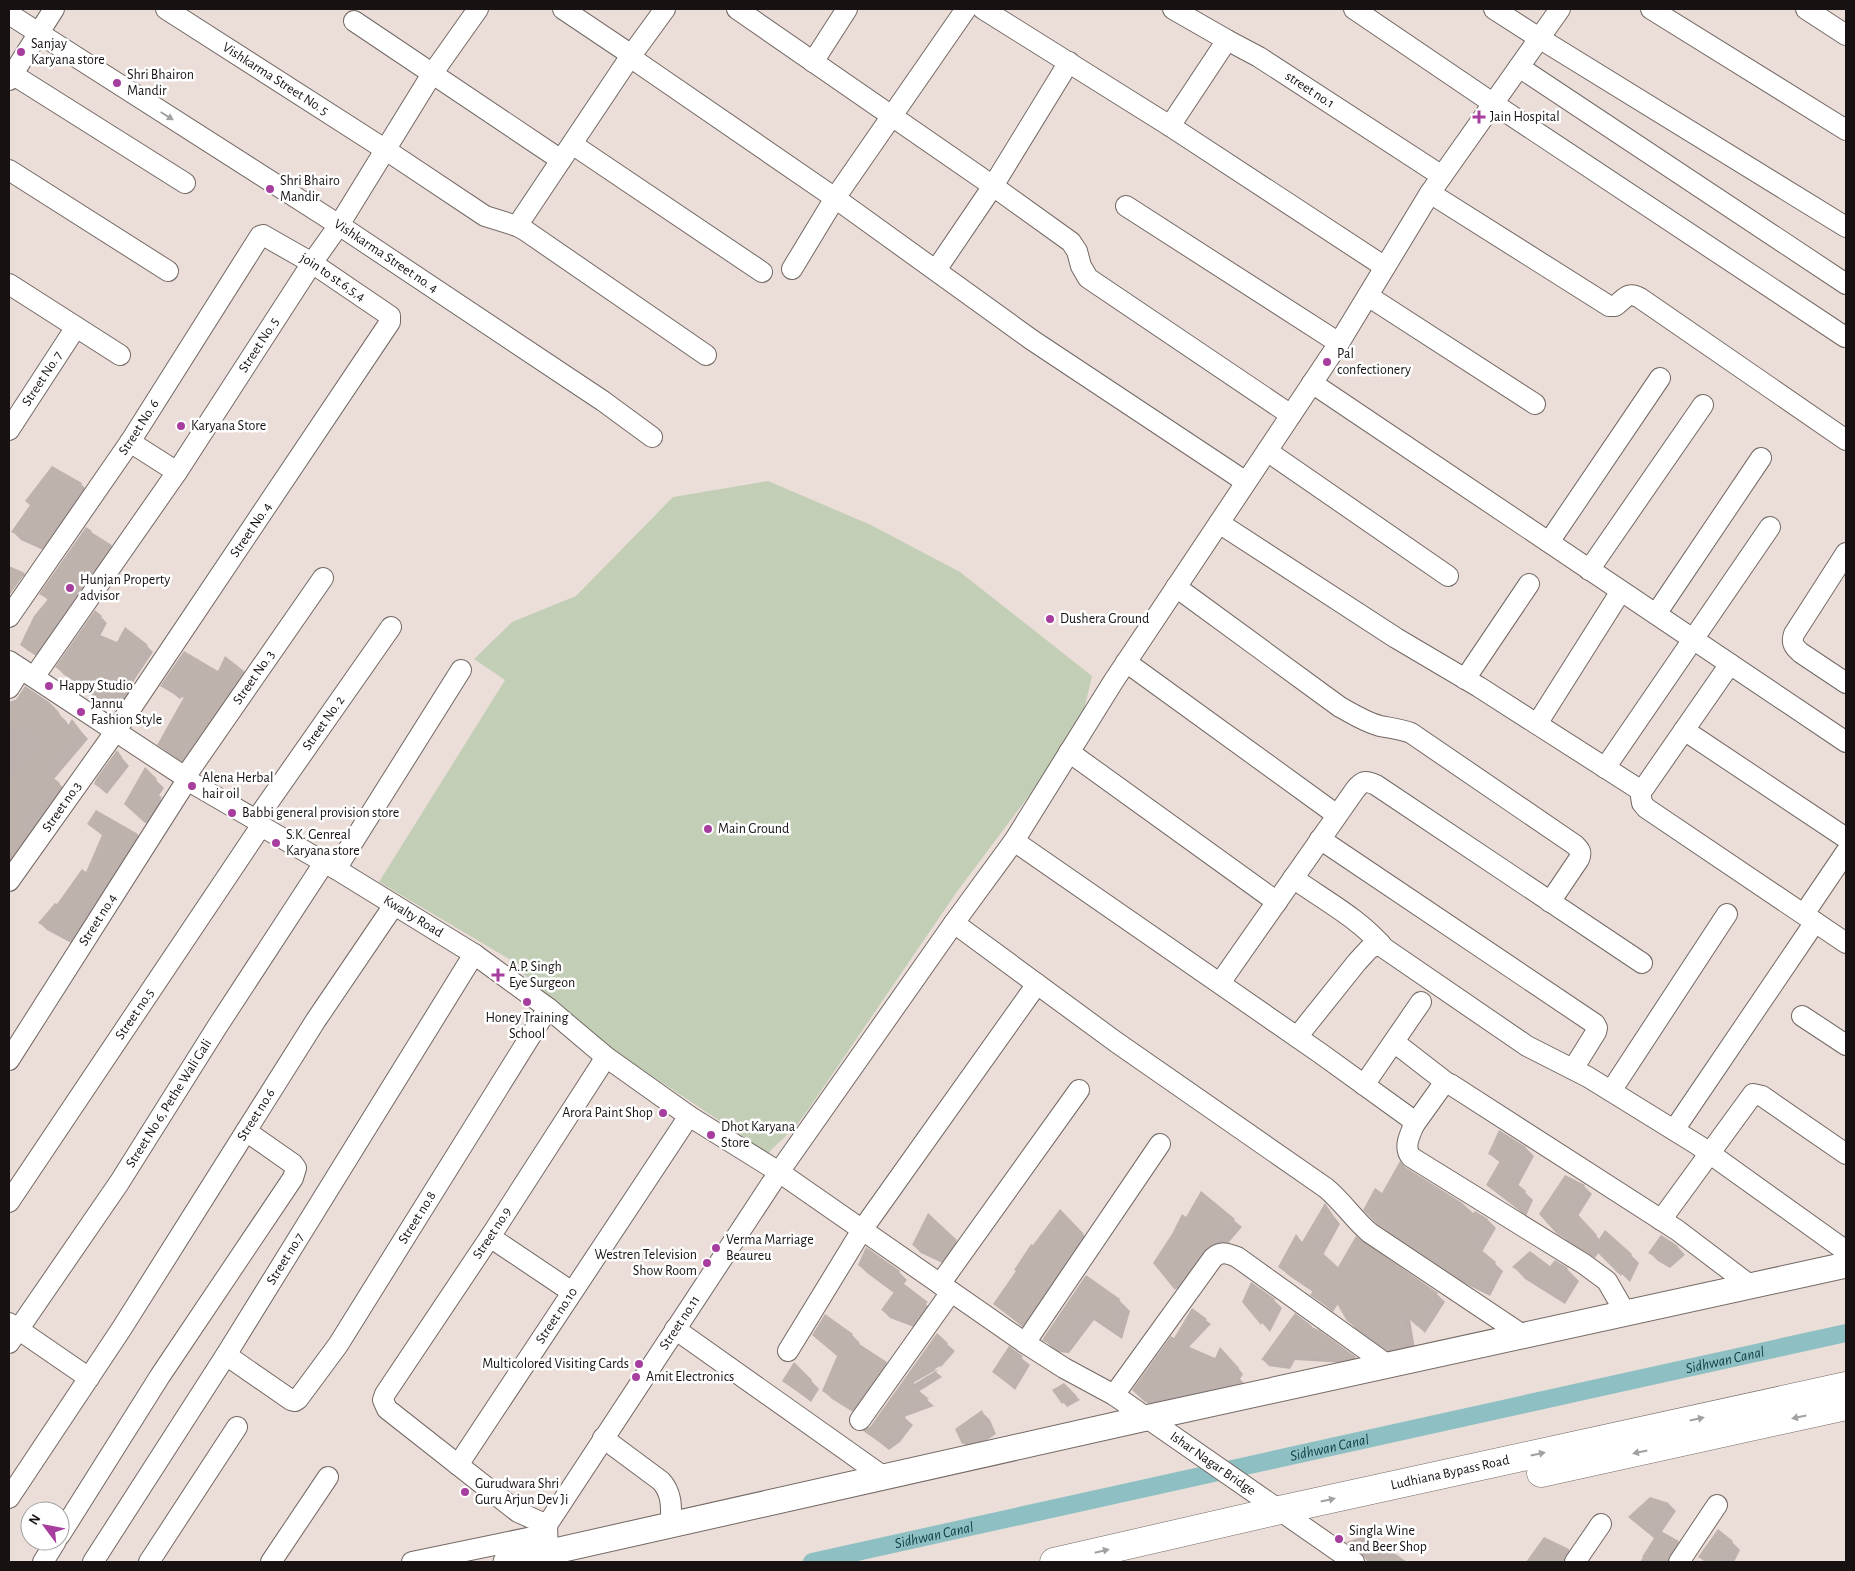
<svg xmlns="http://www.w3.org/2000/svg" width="1855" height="1571" font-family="'Alegreya Sans',sans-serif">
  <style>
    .green { fill: #c3ceb6 }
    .shadow { fill: #0003 }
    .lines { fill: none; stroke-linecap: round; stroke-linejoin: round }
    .canal { stroke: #8ec0c3; stroke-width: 18 }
    .building { fill: #beb2ad }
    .minor-casing { stroke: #736863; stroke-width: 22 }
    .tertiary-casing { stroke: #736863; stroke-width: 27 }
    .trunk-casing { stroke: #736863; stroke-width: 29 }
    .minor { stroke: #fff; stroke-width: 20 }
    .tertiary { stroke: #fff; stroke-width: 25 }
    .trunk { stroke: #fff; stroke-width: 28 }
    .oneway { fill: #a2a0a0 }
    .poi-dot { fill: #a63d9f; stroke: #fff; stroke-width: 2 }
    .labels { text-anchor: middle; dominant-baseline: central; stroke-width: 5; stroke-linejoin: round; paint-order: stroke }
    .poi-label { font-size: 14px; fill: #171211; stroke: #fff; text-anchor: start }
    .street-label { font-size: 14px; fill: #171211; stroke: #fff }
    .water-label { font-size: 15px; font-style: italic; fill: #0e3d41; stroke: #fff }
  </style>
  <rect width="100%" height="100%" fill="#ebded9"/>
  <path class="green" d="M768,481L871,525L960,572L1092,676L1083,714L1043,777L956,893L810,1107L796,1126L768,1153L607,1046L519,970L521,966L379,882L505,680L474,659L512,622L576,596L673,497Z"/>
  <path class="shadow" d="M81,484L89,492L52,554L21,540L13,532Z
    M111,546L116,551L41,659L27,650L21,644L48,600L41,594Z
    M9,568L24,574L33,583L9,613V598L24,576H21L9,593Z
    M101,617L107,623L100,636L117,644L147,646L153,652L133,682L140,689L122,716L97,699L91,692L63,674L57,667Z
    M244,671L251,679L189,767L166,751L159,744L185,698L182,697L180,699L162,685L219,673Z
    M17,699L48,703L66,721L69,726L72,721L88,739L54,779L67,791L9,879V702Z
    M117,752L129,766L107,794L95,784Z
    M145,769L164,788L158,797L169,806L154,830L134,812Z
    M96,811L138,835L145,843L75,945L47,930L40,923L87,873L103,836L89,823Z
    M1500,1131L1526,1148L1534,1156L1518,1186L1533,1200L1526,1216L1487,1185L1501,1163L1489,1154Z
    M1406,1170L1473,1215L1475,1212L1488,1220L1496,1228L1482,1252L1503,1271L1490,1296L1464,1283L1387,1231L1365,1210L1382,1195Z
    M1584,1186L1592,1194L1578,1216L1600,1240L1631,1255L1639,1263L1630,1282L1599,1252L1595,1258L1567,1241L1541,1214Z
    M1201,1193L1242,1227L1229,1242L1230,1244L1226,1250L1184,1297L1154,1263L1186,1219Z
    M1325,1205L1340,1224L1323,1255L1338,1269L1356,1238L1437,1294L1445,1302L1425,1333L1410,1319L1415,1349L1397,1358L1356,1329L1348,1320L1338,1304L1333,1312L1312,1295L1313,1292L1288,1275L1280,1267L1297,1237L1303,1243Z
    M1060,1211L1091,1243L1030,1333L995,1304L1033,1247Z
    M1662,1237L1678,1247L1685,1255L1670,1268L1658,1261L1650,1253Z
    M956,1241L964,1249L951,1267L921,1253L913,1245Z
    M859,1265L899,1272L907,1280L903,1285L934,1311L914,1327L890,1318L882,1310L894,1293L867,1273Z
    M1514,1267L1567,1269L1579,1281L1565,1304L1525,1279Z
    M1086,1276L1119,1300L1130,1311L1122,1339L1094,1320L1069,1353L1057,1352L1043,1339Z
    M1274,1300L1282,1308L1270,1332L1243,1301Z
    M1192,1310L1211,1324L1188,1348L1216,1359L1221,1349L1243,1374L1240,1379L1244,1383V1387L1150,1406L1134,1390L1175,1340Z
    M1295,1315L1356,1358L1361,1364L1295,1360L1290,1369L1269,1366L1263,1360Z
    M825,1316L852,1335L860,1343L858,1345L886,1363L894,1371L861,1417L832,1399L824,1391L838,1356Z
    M947,1344L955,1351L941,1367L940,1366L914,1381V1384L939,1369L936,1372L942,1377L918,1392L934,1406L904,1417L913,1425L900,1442L889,1450L865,1431L871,1428Z
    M1009,1348L1030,1365L1015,1390L994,1372Z
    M795,1364L819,1389L811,1402L784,1381Z
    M1063,1384L1080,1400L1067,1407L1054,1390Z
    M982,1412L990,1420L996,1434L971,1451L963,1443Z
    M1669,1504L1676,1511L1661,1533L1678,1542L1685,1550L1679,1562H1640L1655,1539L1630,1518Z
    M1369,1537L1404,1562H1369L1348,1542Z
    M1544,1539L1569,1550L1581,1562H1527Z
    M1732,1542L1740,1550L1734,1562H1705L1700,1557Z"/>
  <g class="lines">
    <path class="canal" id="s1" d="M812,1562L1846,1333"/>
  </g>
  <path class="building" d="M52,466L82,483L66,513L43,546L11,532L30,505L25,501Z
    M86,527L92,531L91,532L112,545L35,655L20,645L34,616L48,599L39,594Z
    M9,566L25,573L9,596Z
    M95,610L102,616L93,632L117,642L125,627L148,645L127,676L134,682L115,711L89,693L91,691L55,667Z
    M184,651L218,671L225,656L244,671L182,761L157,745L184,697L174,690L172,693L160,686Z
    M25,686L49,702L58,711L67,727L72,719L81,731L46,772L60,783L28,820L34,822L9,859V782L37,744L39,738L9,721V710Z
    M117,750L122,757L99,787L94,784L96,779Z
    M145,767L157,779L150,791L162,797L145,823L124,804Z
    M96,810L138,834L124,853L126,854L106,883L107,884L101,893L81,918L84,920L81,924L67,938L38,923L55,903L57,904L82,869L86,872L102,835L87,824Z
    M1499,1130L1526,1147L1510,1178L1526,1191L1518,1209L1486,1185L1501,1159L1488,1154Z
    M1400,1161L1405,1167L1461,1202L1473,1213L1475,1211L1488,1219L1474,1244L1496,1262L1494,1267L1481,1289L1456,1275L1455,1276L1377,1224L1363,1210L1375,1188L1382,1193Z
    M1565,1175L1585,1185L1571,1207L1597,1235L1586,1251L1557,1234L1539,1214Z
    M1201,1191L1235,1219L1222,1234L1223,1235L1218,1242L1204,1251L1175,1290L1153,1263L1172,1234L1182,1214L1186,1217Z
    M1325,1203L1333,1215L1315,1246L1338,1267L1356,1236L1438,1293L1417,1326L1403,1314L1407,1341L1403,1347L1388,1350L1347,1321L1332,1295L1325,1305L1310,1295L1313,1291L1278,1267L1296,1234L1302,1242Z
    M1060,1209L1084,1234L1022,1326L993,1304L1016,1271L1014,1270L1031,1244L1033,1245Z
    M928,1213L957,1240L942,1260L912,1245Z
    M1605,1230L1632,1254L1621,1276L1593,1248Z
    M1661,1235L1678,1246L1662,1261L1648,1253Z
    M866,1247L900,1271L895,1277L928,1302L906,1320L881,1310L894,1292L858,1265Z
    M1530,1251L1550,1266L1555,1260L1568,1268L1552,1293L1512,1267Z
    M1086,1275L1120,1299L1111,1329L1082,1310L1058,1343L1045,1342L1042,1340Z
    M1251,1282L1275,1299L1261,1325L1242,1302Z
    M1192,1308L1207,1319L1183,1344L1215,1358L1220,1347L1239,1368L1236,1374L1239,1377L1240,1383L1169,1398L1160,1397L1145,1402L1132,1390L1171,1336L1174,1338Z
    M1295,1313L1312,1326L1311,1327L1319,1330L1356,1357L1337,1362L1339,1358L1289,1354L1284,1363L1261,1360Z
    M825,1314L853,1334L850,1338L887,1362L852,1410L822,1391L837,1356L812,1335Z
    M937,1333L948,1343L930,1365L936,1370L911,1384L929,1399L898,1410L906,1417L893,1435L881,1443L863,1431L870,1427Z
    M1009,1346L1023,1356L1007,1383L992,1372Z
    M794,1362L812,1380L802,1395L782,1381Z
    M1064,1383L1077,1396L1062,1404L1052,1390Z
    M982,1410L988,1425L962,1444L955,1429Z
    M1650,1497L1669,1503L1648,1533L1628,1517Z
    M1718,1529L1733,1541L1722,1562H1706L1698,1557Z
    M1659,1530L1679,1541L1669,1555L1667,1562H1651L1642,1557Z
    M1369,1535L1407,1562H1368L1361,1552L1346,1542Z
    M1544,1537L1569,1549L1563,1562H1526Z"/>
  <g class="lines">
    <g class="minor-casing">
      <g id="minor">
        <path id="s2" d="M166,9L386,150L485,216L517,226L526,231L706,355"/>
        <path d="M563,9L624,50L630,57L835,198L1032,340L1246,482"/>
        <path d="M737,9L993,186L1071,242L1077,251L1081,266L1088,278L1291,415"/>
        <path d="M983,9L1170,126L1385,267"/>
        <path id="s3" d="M1173,9L1227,40L1259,57L1442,176"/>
        <path d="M1354,9L1494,104L1845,337"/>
        <path d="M1494,9L1539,38L1846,227"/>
        <path d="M1651,9L1846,130"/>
        <path d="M1806,9L1846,35"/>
        <path id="s4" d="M9,14L339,225L603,401L652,437"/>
        <path d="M354,21L561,160"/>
        <path d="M813,62L847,9"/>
        <path d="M1519,67L1846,284"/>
        <path d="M12,74L185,183"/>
        <path d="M9,80L54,9"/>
        <path d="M1170,126L1227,40"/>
        <path d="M572,144L762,272"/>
        <path d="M9,170L168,271"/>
        <path d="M1430,193L1609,306H1615C1625,299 1627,291 1640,298L1846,440"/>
        <path d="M1126,206L1339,343"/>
        <path d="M517,226L630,57L665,9"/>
        <path d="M792,269L835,198L966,9"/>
        <path d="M936,270L993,186L1069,62"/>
        <path d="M9,284L120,355"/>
        <path d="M1368,296L1535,404"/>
        <path d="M1312,383L1846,742"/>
        <path id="s5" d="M9,430L76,327"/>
        <path d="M130,442L177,472"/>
        <path d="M1267,451L1448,576"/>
        <path d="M1219,523L1396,638L1479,687L1640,790L1644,788L1730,664"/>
        <path d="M1549,542L1660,378"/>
        <path d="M1846,553L1794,634C1791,643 1794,647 1801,653L1846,683"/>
        <path d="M1589,570L1703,405"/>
        <path d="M1176,587L1340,707C1353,714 1365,722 1380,726C1390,728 1401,729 1411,733L1575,845C1580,850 1582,852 1579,859L1550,902"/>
        <path d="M1656,614L1761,458"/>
        <path id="s6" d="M9,617L130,442L260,236L263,235L312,263L390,316V322L115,732L9,881"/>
        <path id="s7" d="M9,661L185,777L187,780L256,820L261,826L336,869L474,954L548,1008L606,1057L689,1116L779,1172L1025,1343L1064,1368L1114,1395L1354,1562"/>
        <path d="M1126,662L1337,815"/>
        <path id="s8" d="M34,677L177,472L312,263L339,225L432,74L478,9"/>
        <path d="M1465,679L1529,584"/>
        <path d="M9,688L21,669"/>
        <path d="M1537,724L1621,591"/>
        <path d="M1684,730L1846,838"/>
        <path d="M1069,752L1277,902"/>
        <path d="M1605,768L1770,527"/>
        <path id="s9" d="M185,777L323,578"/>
        <path d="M1640,790L1642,803L1646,808L1846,943"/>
        <path id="s10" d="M256,820L391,627"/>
        <path d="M1320,839L1595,1024L1597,1028L1596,1032L1573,1069"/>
        <path d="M1014,841L1320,1053L1410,1118L1414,1125C1410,1135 1403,1147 1411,1157L1584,1264L1607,1281L1626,1314"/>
        <path d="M336,869L461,670"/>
        <path d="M1293,878C1324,900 1360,919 1384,948L1527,1046L1588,1077L1698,1145L1846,1251"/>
        <path d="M1804,914L1846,852"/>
        <path d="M954,923L1116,1042L1326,1188C1343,1202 1354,1220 1370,1233L1524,1336"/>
        <path d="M1220,983L1355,790C1362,781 1365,780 1376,785L1642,963"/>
        <path d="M1802,1016L1846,1045"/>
        <path d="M1297,1037L1357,962L1369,949L1380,943"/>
        <path d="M1394,1042L1447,1083"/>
        <path id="s11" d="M9,1060L187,780"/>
        <path d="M1364,1085L1421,1002"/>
        <path d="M1611,1091L1727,914"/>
        <path d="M1414,1125L1442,1086L1444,1084H1450L1677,1230L1751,1286"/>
        <path d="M1674,1130L1815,922"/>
        <path id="s12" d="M9,1202L261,826"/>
        <path d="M1661,1220L1753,1094L1762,1096L1846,1154"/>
        <path d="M490,1237L572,1292"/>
        <path d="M940,1284L1079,1090"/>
        <path d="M9,1323L89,1378"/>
        <path d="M675,1329L884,1477"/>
        <path id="s13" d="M9,1343L119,1183L217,1027L324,863"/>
        <path d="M1025,1343L1160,1144"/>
        <path d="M788,1351L862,1230L1037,984"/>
        <path id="s14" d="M226,1355L291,1400L295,1401L298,1399L338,1345L548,1008"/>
        <path d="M1114,1395L1213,1258C1221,1251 1227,1253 1237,1257L1389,1366"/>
        <path d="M860,1420L951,1292"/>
        <path d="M603,1438L661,1481C673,1494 671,1509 671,1526"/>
        <path id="s15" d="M458,1465L689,1116"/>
        <path id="s16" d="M9,1498L122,1328L316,1020L394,905"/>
        <path id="s17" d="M547,1525L518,1512L387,1409L383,1400L385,1394L490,1237L606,1057"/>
        <path d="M60,1535L160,1376L293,1178L296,1168L293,1164L246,1131"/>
        <path id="s18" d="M548,1553L547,1525L779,1172L954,923L1014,841L1113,682L1339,343L1430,193L1560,9"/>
        <path d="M43,1562L56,1541"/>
        <path id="s19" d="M93,1562L226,1355L474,954"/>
        <path d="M149,1562L237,1427"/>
        <path d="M271,1562L328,1477"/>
        <path d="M412,1562L547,1534"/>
        <path d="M1575,1562L1601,1524"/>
        <path d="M1679,1562L1717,1505"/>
      </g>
    </g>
    <g class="tertiary-casing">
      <path id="tertiary" d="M506,1562L1146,1418L1846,1265"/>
    </g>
    <g class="trunk-casing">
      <g id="trunk">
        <path d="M1541,1473L1846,1406"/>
        <path id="s20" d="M1054,1562L1280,1510L1846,1386"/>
      </g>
    </g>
    <use href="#minor" class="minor"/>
    <use href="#tertiary" class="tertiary"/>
    <use href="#trunk" class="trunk"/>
  </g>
  <defs><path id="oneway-solid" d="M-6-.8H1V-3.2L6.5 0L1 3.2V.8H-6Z" transform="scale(1.25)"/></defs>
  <g class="oneway">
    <use href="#oneway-solid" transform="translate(167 116) rotate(32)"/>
    <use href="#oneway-solid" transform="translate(1799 1417) rotate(168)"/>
    <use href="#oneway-solid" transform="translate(1697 1419) rotate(-12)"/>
    <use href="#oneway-solid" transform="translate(1640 1452) rotate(168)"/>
    <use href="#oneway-solid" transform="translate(1538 1454) rotate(-12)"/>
    <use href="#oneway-solid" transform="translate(1328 1500) rotate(-12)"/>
    <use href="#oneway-solid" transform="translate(1102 1551) rotate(-13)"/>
  </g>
  <g class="poi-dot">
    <circle cx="21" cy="52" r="5"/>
    <circle cx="117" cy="83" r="5"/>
    <path d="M1476.5 109.5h5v5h5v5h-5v5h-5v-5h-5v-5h5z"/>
    <circle cx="270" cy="189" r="5"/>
    <circle cx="1327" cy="362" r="5"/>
    <circle cx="181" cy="426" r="5"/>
    <circle cx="70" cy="588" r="5"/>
    <circle cx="1050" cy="619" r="5"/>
    <circle cx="49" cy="686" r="5"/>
    <circle cx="81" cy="712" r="5"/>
    <circle cx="192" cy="786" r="5"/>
    <circle cx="232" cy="813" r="5"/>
    <circle cx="708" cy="829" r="5"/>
    <circle cx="276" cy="843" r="5"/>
    <path d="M495.5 967.5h5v5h5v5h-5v5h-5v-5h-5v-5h5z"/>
    <circle cx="527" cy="1002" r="5"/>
    <circle cx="663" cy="1113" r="5"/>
    <circle cx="711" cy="1135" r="5"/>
    <circle cx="716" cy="1248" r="5"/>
    <circle cx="707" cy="1263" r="5"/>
    <circle cx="639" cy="1364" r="5"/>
    <circle cx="636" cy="1377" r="5"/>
    <circle cx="465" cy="1492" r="5"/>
    <circle cx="1339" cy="1539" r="5"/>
  </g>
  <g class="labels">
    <g class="poi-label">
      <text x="31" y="44">Sanjay<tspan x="31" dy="16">Karyana store</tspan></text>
      <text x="127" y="75">Shri Bhairon<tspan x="127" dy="16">Mandir</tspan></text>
      <text x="1490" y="117">Jain Hospital</text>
      <text x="280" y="181">Shri Bhairo<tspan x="280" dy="16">Mandir</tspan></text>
      <text x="1337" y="354">Pal<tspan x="1337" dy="16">confectionery</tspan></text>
      <text x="191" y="426">Karyana Store</text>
      <text x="80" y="580">Hunjan Property<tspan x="80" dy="16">advisor</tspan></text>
      <text x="1060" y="619">Dushera Ground</text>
      <text x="59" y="686">Happy Studio</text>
      <text x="91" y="704">Jannu<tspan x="91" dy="16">Fashion Style</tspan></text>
      <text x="202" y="778">Alena Herbal<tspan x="202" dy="16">hair oil</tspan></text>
      <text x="242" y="813">Babbi general provision store</text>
      <text x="718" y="829">Main Ground</text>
      <text x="286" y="835">S.K. Genreal<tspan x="286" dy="16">Karyana store</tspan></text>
      <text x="509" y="967">A.P. Singh<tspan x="509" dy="16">Eye Surgeon</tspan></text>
      <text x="527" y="1018" text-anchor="middle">Honey Training<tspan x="527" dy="16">School</tspan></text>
      <text x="653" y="1113" text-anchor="end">Arora Paint Shop</text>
      <text x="721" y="1127">Dhot Karyana<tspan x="721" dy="16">Store</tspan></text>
      <text x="726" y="1240">Verma Marriage<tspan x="726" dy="16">Beaureu</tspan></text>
      <text x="697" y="1255" text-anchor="end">Westren Television<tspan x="697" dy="16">Show Room</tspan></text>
      <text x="629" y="1364" text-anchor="end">Multicolored Visiting Cards</text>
      <text x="646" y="1377">Amit Electronics</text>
      <text x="475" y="1484">Gurudwara Shri<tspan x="475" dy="16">Guru Arjun Dev Ji</tspan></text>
      <text x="1349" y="1531">Singla Wine<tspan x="1349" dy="16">and Beer Shop</tspan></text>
    </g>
    <g class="street-label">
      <text stroke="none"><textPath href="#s2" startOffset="130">Vishkarma Street No. 5</textPath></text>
      <text stroke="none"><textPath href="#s3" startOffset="159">street no.1</textPath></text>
      <text stroke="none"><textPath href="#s4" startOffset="448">Vishkarma Street no. 4</textPath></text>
      <text stroke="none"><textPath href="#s6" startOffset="541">join to st.6,5,4</textPath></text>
      <text stroke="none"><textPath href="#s8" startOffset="401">Street No. 5</textPath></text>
      <text stroke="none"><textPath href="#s5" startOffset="61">Street No. 7</textPath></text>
      <text stroke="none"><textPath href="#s6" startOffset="230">Street No. 6</textPath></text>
      <text transform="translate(251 530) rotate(-56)">Street No. 4</text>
      <text stroke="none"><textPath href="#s9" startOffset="121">Street No. 3</textPath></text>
      <text stroke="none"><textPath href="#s10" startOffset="118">Street No. 2</textPath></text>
      <text transform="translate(62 807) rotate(-55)">Street no.3</text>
      <text stroke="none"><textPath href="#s7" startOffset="479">Kwalty Road</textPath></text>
      <text stroke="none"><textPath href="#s11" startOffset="166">Street no.4</textPath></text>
      <text stroke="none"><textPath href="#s12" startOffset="226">Street no.5</textPath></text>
      <text stroke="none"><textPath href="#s13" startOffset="288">Street No 6, Pethe Wali Gali</textPath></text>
      <text stroke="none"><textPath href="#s16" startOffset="456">Street no.6</textPath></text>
      <text stroke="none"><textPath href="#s14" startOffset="304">Street no.8</textPath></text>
      <text stroke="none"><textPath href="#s17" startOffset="408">Street no.9</textPath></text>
      <text stroke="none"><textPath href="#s19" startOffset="359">Street no.7</textPath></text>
      <text stroke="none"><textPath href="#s15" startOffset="179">Street no.10</textPath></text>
      <text stroke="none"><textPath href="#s18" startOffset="270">Street no.11</textPath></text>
      <text stroke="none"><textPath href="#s7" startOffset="1449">Ishar Nagar Bridge</textPath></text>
      <text stroke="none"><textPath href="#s20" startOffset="406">Ludhiana Bypass Road</textPath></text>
    </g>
    <g class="water-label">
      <text stroke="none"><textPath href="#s1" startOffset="935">Sidhwan Canal</textPath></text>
      <text stroke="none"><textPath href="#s1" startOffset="530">Sidhwan Canal</textPath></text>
      <text stroke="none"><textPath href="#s1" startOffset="125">Sidhwan Canal</textPath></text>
    </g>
  </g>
  <rect width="1855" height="1571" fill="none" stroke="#171211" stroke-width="20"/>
  <g transform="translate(45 1526) rotate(302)"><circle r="24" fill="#ffffff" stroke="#a2a0a0"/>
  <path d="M0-4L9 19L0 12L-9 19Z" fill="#a63d9f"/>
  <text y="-8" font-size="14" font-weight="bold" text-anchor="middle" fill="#171211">N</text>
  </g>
</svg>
